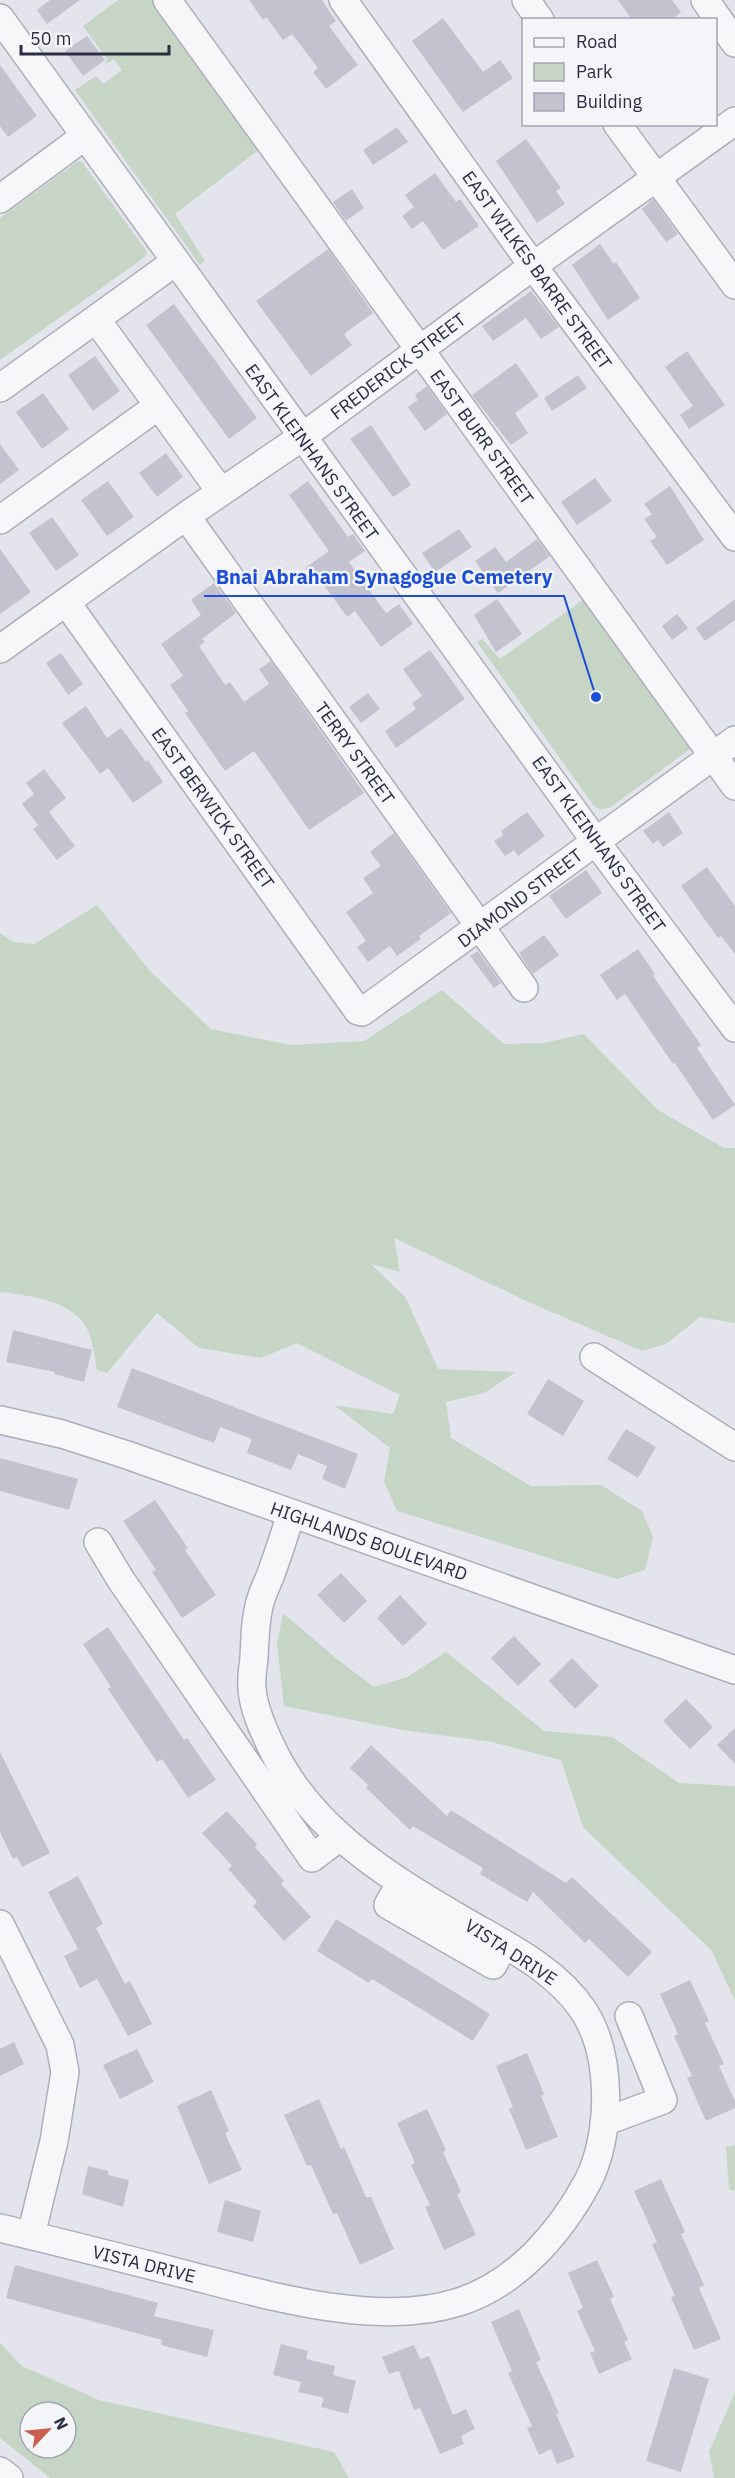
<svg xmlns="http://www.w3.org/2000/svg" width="735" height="2478" font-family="'IBM Plex Sans',sans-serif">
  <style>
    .green { fill: #c6d5c6; fill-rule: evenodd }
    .building { fill: #c2c3ce }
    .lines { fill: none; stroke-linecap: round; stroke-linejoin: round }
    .minor-casing { stroke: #adaeba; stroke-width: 30 }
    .minor { stroke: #f7f7fa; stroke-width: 27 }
    .labels { text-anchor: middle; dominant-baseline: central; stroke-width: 4.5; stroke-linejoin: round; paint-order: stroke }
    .street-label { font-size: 18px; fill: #2c2e44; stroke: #f4f5f9 }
    .leader { fill: none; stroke: #1d4ed8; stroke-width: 2 }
    .callout-dot { fill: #1d4ed8; stroke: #f4f5f9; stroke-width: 2 }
    .callout-label { font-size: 20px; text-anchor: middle; font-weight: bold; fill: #1d4ed8; stroke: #f4f5f9; stroke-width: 4.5; stroke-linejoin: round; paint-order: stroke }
  </style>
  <rect width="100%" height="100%" fill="#e4e5ec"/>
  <path class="green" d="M118,0H161L264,146L175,214L205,261L200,265L75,90L96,76L103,84L122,70L114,59L106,64L107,59L83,26Z
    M78,161L82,162L147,252L145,257L0,360V218Z
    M590,595L697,744L611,807L601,810L594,806L477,642L482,639L500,659Z
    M97,905L150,971L211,1029L291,1045L364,1041L442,990L504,1044L543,1043L584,1034L658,1110L724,1148H735V1323L700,1317L666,1344L642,1351L533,1304L394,1238L400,1272L371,1264L406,1298L438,1369L516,1372L484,1393L446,1402L451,1438L531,1486L601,1485L642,1511L653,1537L645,1570L617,1579L397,1511L384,1482L390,1448L334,1405L393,1414L400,1395L297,1343L261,1358L199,1348L157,1313L107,1373L97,1370C95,1358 93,1344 89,1333C77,1301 29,1295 0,1292V933L14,942L34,944Z
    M283,1613L337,1659L374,1687L407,1677L446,1652L544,1731L612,1737L679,1783L735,1786V2001L712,1951L583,1827L561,1760L492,1742L403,1730L284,1706L277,1644Z
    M735,2145V2191L729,2189L726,2147Z
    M0,2343L22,2366L99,2400L334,2452L349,2478H50L0,2438ZM30,2412H66V2448H30Z
    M735,2392V2478H714L709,2452Z"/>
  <path class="building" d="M50,0H80L47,24L37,10Z
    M249,0H322L336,21L329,26L358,65L326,89L313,72L318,68L292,34L283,40L266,17L263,20Z
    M618,0H672L681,12L671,20H632Z
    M443,18L483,72L500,60L513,78L463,112L412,41Z
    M87,36L105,60L83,76L65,51Z
    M0,65L37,116L8,137L0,126Z
    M397,127L408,142L373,165L363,150Z
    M526,139L561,188L556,191L565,204L537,223L496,161Z
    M435,173L456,202L460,199L479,226L443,250L423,221L412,229L402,216L414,207L405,195Z
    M352,189L364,208L346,221L333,202Z
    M653,199L678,234L666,242L642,209Z
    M600,244L614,264L616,262L640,298L608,320L572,265Z
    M328,249L373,313L344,334L352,345L311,376L256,301Z
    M531,291L559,327L541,339L526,318L493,341L482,326Z
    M174,304L257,418L229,439L146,325Z
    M687,351L725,405L689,429L680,415L693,406L665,367Z
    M95,356L120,391L93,411L68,375Z
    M516,363L539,396L515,413L528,433L511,445L472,395Z
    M578,375L587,388L552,411L544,398Z
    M427,386L447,414L425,431L408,407L418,400L415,395Z
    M43,393L69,429L42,449L16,412Z
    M371,425L411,485L393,497L350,439Z
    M0,444L19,470L0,484Z
    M166,453L183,477L157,497L139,473Z
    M595,478L612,501L577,525L561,502Z
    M108,481L134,517L107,536L81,500Z
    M308,481L348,537L353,534L365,551L349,562L386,613L399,604L413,624L381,647L355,611L347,617L321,581L316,585L305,568L329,551L289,495Z
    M670,486L704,540L667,565L650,541L657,537L644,519L652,514L644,504Z
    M52,517L79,555L56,571L29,533Z
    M459,529L472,547L435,572L422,553Z
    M537,539L550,556L498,593L475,561L495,547L506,562Z
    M0,549L31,592L0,614Z
    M214,583L236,613L202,639L205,642L199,646L225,685L230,682L244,702L269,684L259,669L271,661L364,793L309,830L254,751L225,771L185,713L188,711L170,685L183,676L161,644L201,615L191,600Z
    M497,599L522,634L496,652L474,615Z
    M735,599V620L705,641L696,628Z
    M677,614L688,628L672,640L662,626Z
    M430,650L465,699L396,748L385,731L416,709L412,703L422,696L403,669Z
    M61,653L83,684L68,695L46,663Z
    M368,693L380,709L361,723L349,707Z
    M86,706L107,738L121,728L146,762L148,760L163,782L133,803L108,768L100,774L62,723Z
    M44,769L66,798L49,812L75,846L57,860L33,829L38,825L22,804L34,794L26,783Z
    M527,812L545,836L518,856L514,850L505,856L494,841L503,835L501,831Z
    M669,812L683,833L663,847L658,840L653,844L643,831Z
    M394,833L451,913L419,936L421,939L397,956L390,946L368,962L357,947L366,941L346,912L373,893L363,878L381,866L370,852Z
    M707,867L735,906V954L721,936L718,938L681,886Z
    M586,870L602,893L566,919L549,896Z
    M544,935L559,955L533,974L519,953Z
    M638,949L655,974L653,976L701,1045L697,1048L735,1105L713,1120L675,1063L673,1064L625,994L617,1000L600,975Z
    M478,951L501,983L494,988L470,956Z
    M13,1330L92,1350L84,1382L54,1374L55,1372L6,1362Z
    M132,1368L358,1454L345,1489L322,1479L327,1466L298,1454L291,1470L247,1453L252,1439L220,1427L214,1443L117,1407Z
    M548,1379L584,1401L563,1436L527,1414Z
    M626,1429L656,1447L638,1478L607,1459Z
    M0,1458L78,1479L69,1510L0,1491Z
    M155,1500L188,1548L185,1550L216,1595L182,1618L152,1572L156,1570L123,1521Z
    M341,1573L367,1601L344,1623L317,1595Z
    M400,1595L427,1624L403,1646L377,1618Z
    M108,1627L184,1740L187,1738L216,1780L188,1798L162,1759L157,1762L108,1689L111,1687L83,1644Z
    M514,1636L541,1664L518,1686L491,1658Z
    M572,1658L599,1686L575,1709L549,1681Z
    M686,1699L713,1727L690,1749L663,1721Z
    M735,1728V1764L717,1745Z
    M371,1745L447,1816L451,1810L566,1883L572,1877L652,1952L628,1977L589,1939L585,1943L533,1892L527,1902L480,1874L483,1868L413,1826L410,1830L366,1788L368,1785L350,1768Z
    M0,1752L50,1853L22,1867L17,1857L13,1859L0,1832Z
    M227,1811L257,1844L255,1847L284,1881L281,1884L311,1917L284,1941L253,1906L257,1902L228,1869L232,1866L202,1833Z
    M78,1876L103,1924L96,1928L125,1984L130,1981L152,2024L128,2036L97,1979L80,1988L64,1956L78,1949L48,1892Z
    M336,1919L490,2014L473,2041L372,1979L369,1983L317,1951Z
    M690,1980L709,2021L705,2023L724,2064L719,2066L735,2101V2108L706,2121L687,2078L692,2076L674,2036L678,2034L660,1994Z
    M14,2042L24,2064L0,2076V2049Z
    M137,2049L154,2082L120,2099L103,2065Z
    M527,2053L544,2094L541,2096L558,2137L526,2150L509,2109L513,2107L496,2066Z
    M211,2090L229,2131L225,2133L242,2170L209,2184L177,2106Z
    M319,2099L341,2149L344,2147L366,2197H371L394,2249L360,2265L337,2213L333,2214L311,2165L307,2166L284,2115Z
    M427,2109L446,2150L443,2152L461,2192L457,2194L476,2235L444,2250L425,2207L430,2205L411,2165L415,2163L397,2123Z
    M88,2166L108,2171V2175L129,2180L123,2207L82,2194Z
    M661,2179L685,2232L681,2234L704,2285L699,2288L721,2339L694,2350L671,2297L675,2296L652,2244L657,2242L634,2191Z
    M225,2200L261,2211L253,2242L217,2232Z
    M597,2260L614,2297L610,2299L628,2340L624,2342L632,2359L599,2374L590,2353L595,2351L577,2311L583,2308L568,2273Z
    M15,2265L158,2303L154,2316L214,2330L207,2357L161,2345L162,2340L6,2298Z
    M519,2309L541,2360L536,2362L559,2413L556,2414L575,2457L557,2464L551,2449L539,2455L527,2428L532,2426L508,2373L512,2371L491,2322Z
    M281,2344L308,2351L306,2359L335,2366L333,2375L356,2381L348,2414L321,2407L324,2398L298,2392L301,2382L273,2375Z
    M414,2345L420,2359L429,2356L453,2415L466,2409L475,2429L461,2436L464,2444L440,2454L420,2408L414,2410L399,2371L389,2374L382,2357Z
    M674,2368L709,2379L681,2472L646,2461Z"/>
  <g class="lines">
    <g class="minor-casing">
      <path id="minor" d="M167,0L735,786
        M343,0L533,266L735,537
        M526,0L540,20
        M705,0L735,43
        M0,18L596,842L735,1028
        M617,124L735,285
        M0,199L85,136
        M96,319L221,492
        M0,388L175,262
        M186,516L524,988
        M0,520L158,406
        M66,602L358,1011L362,1012L735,740
        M0,649L186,516L302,437L533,266L735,121
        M594,1357L735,1447
        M0,1420L62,1434L127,1455L735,1670
        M98,1542L121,1580L312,1858L340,1837
        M400,1884L388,1905L493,1965L504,1944
        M0,1924L60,2045L65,2072L54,2141L31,2235
        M604,2122L663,2100L629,2016
        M0,2228C63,2243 126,2259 188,2275C271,2296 377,2328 459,2302C516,2284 560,2233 587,2183C612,2136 613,2055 583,2010C554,1967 503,1944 459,1918C384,1874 307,1826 270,1744C262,1727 253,1707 252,1688C251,1678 253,1667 254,1658C255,1639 255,1617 261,1599C264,1589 269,1580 272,1571C279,1552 285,1533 291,1514
        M0,2471L9,2478"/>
    </g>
    <use href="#minor" class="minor"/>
  </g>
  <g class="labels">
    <g class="street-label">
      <text transform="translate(537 270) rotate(54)">EAST WILKES BARRE STREET</text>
      <text transform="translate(398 366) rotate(-37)">FREDERICK STREET</text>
      <text transform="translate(482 437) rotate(54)">EAST BURR STREET</text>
      <text transform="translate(312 452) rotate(54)">EAST KLEINHANS STREET</text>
      <text transform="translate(355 753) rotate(54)">TERRY STREET</text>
      <text transform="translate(213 808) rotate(54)">EAST BERWICK STREET</text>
      <text transform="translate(599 844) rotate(54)">EAST KLEINHANS STREET</text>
      <text transform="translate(520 898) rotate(-37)">DIAMOND STREET</text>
      <text transform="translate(369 1541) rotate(19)">HIGHLANDS BOULEVARD</text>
      <text transform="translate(511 1952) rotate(33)">VISTA DRIVE</text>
      <text transform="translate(144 2264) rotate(14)">VISTA DRIVE</text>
    </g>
  </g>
  <path class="leader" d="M596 697L564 596H204"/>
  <circle class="callout-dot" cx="596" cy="697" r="6"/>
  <g class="callout-label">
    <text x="384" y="584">Bnai Abraham Synagogue Cemetery</text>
  </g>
  <rect x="522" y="18" width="195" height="108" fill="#f4f5f9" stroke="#a4a5b1" stroke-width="1.5"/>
  <rect x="534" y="38" width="30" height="9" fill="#f7f7fa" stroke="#a4a5b1" stroke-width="1.5"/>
  <text x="576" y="48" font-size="18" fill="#2c2e44">Road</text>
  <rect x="534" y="63" width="30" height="18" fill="#c6d5c6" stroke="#a4a5b1" stroke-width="1.5"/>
  <text x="576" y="78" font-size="18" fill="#2c2e44">Park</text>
  <rect x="534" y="93" width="30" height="18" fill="#c2c3ce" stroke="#a4a5b1" stroke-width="1.5"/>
  <text x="576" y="108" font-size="18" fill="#2c2e44">Building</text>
  <g transform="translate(48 2430) rotate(64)"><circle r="28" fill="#f4f5f9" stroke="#a4a5b1" stroke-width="1.5"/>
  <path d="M0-4.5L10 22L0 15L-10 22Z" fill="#cb5f4f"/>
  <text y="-9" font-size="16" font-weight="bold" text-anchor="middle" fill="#2c2e44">N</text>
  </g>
  <path d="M21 45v9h148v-9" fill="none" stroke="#2c2e44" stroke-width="3"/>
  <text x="30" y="45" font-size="18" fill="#2c2e44" stroke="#f4f5f9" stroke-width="4.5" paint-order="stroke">50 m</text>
</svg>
